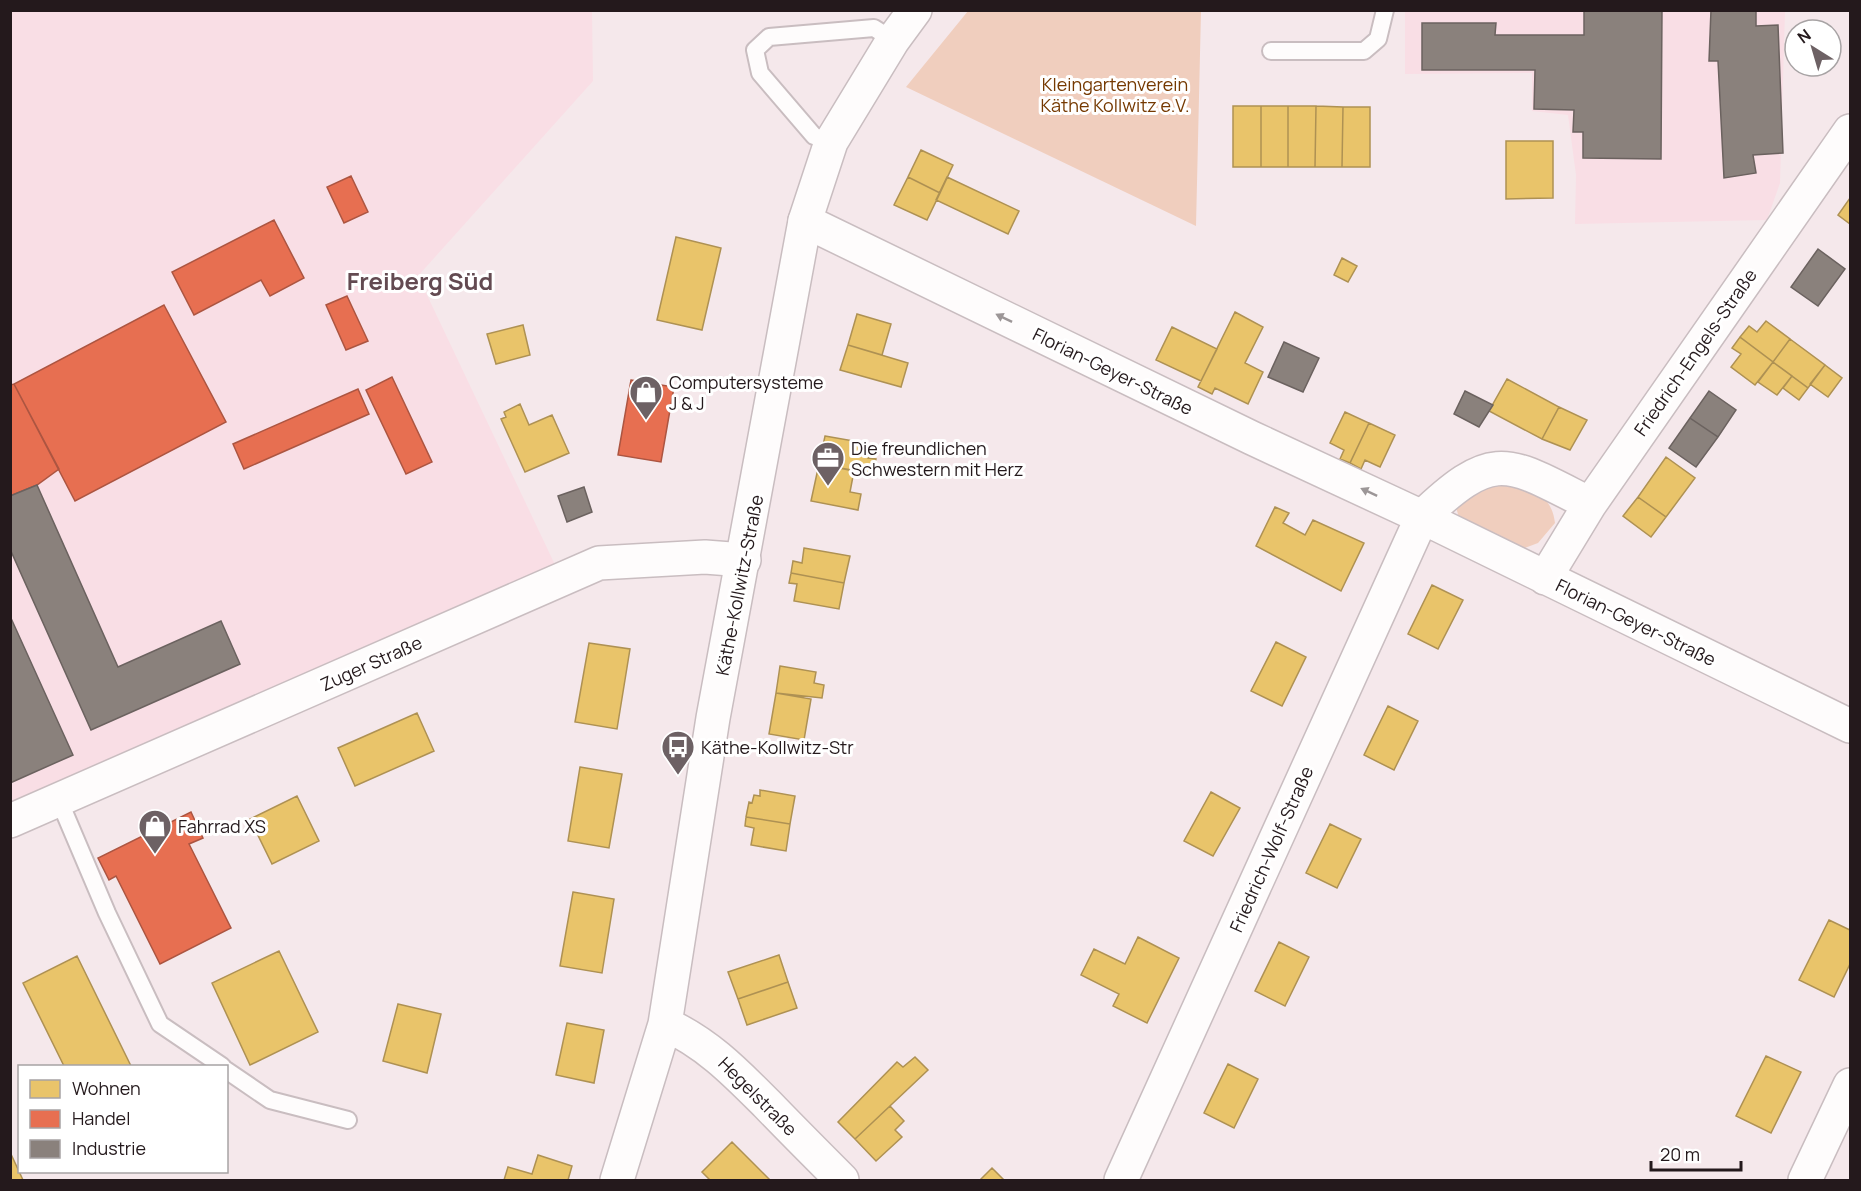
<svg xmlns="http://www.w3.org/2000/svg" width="1861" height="1191" font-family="Manrope,sans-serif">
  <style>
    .built { fill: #f9dee5 }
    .green { fill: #f0cebe }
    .homes { fill: #e9c46a; stroke: #ae9153; stroke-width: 1.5 }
    .shops { fill: #e76f51; stroke: #ac5541; stroke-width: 1.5 }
    .industry { fill: #8a817c; stroke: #6b625f; stroke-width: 1.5 }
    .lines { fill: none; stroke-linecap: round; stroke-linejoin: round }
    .lane-casing { stroke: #c9bdc0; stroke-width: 20 }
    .street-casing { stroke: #c9bdc0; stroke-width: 36 }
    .secondary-casing { stroke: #c9bdc0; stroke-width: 36 }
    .lane { stroke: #fefcfc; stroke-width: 16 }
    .street { stroke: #fefcfc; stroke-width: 33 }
    .secondary { stroke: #fefcfc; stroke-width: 33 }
    .oneway { fill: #9c9697 }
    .labels { text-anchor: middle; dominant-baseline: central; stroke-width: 6; stroke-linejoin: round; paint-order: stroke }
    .park-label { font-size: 18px; fill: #753901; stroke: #fff }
    .street-label { font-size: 18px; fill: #24191c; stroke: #fff }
    .poi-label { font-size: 18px; fill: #24191c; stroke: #fff; text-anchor: start }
    .district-label { font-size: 24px; font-weight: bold; fill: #634a51; stroke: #fff }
  </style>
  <rect width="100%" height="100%" fill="#f5e8eb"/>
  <path class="built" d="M1780,10L1785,12L1780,183L1767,220L1575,224L1576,175L1568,115L1532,111V73L1405,74V11Z
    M10,11H592L593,81L418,276L557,569L10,814Z"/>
  <path class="green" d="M968,11H1201L1196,226L906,87Z
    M1502,478C1528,489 1551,491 1555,523L1538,543L1517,551L1459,518L1456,507L1463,493Z"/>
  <path class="homes" d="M1233,106H1261V167H1233Z
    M1261,106H1288V167H1261Z
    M1288,106H1316L1315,167H1288Z
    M1316,106L1343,107L1342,167H1315Z
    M1343,107H1370V167H1342Z
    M1506,141H1553V198L1506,199Z
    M921,150L953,165L940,193L908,177Z
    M908,177L940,193L927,220L894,205Z
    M947,177L1019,211L1008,234L936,200Z
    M1850,198V224L1838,215Z
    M676,237L721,248L702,330L657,320Z
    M1342,258L1357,266L1348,282L1334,275Z
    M1235,312L1263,327L1245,363L1263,372L1248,404L1215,388L1212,394L1198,387Z
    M857,314L891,324L882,355L848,345Z
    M1766,321L1790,339L1773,362L1740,337L1749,326L1757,332Z
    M523,325L530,355L496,364L487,334Z
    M1172,327L1217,349L1201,381L1156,360Z
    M1740,337L1773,362L1755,385L1731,367L1741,354L1732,348Z
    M1790,339L1825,365L1808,388L1773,362Z
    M848,345L908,363L901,387L840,370Z
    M1773,362L1792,376L1777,395L1758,382Z
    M1825,365L1842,378L1828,397L1810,384Z
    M1792,376L1808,388L1799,400L1783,388Z
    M1507,379L1559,407L1542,439L1489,411Z
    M520,404L529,425L552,415L569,453L525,472L501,419L506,417L504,412Z
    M1559,407L1587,420L1570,450L1542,439Z
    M1345,412L1369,423L1350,463L1340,459L1344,450L1330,443Z
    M1369,423L1395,435L1380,467L1365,460L1361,469L1350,463Z
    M825,436L871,444L868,458L876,459L873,474L819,464Z
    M1666,457L1695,478L1666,517L1638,497Z
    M819,464L854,471L850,492L861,494L858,510L811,501Z
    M1638,497L1666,517L1651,537L1623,516Z
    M1275,507L1289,513L1283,523L1305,535L1313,520L1364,543L1341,591L1256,546Z
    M804,548L850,556L844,583L791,573L793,561L802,563Z
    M791,573L844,583L839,609L794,601L797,584L789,583Z
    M1432,585L1463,600L1438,649L1408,634Z
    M1276,642L1306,657L1282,706L1251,691Z
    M589,643L630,649L617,729L575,722Z
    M780,666L816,672L814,683L824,685L822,698L776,693Z
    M776,693L811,699L804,740L769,734Z
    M1388,706L1418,721L1394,770L1364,755Z
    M417,713L434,751L355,786L338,748Z
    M580,767L622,774L609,848L568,841Z
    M760,790L795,796L790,824L746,817L749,802L752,803L754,795L760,796Z
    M1211,792L1240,808L1213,856L1184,841Z
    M297,796L319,841L272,864L250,819Z
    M746,817L790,824L786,851L751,845L754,828L745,826Z
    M1330,824L1361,839L1337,888L1306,873Z
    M573,892L614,899L602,973L560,966Z
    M1829,920L1850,930V964L1834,997L1799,980Z
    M1138,937L1179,958L1147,1023L1113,1006L1119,994L1081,975L1094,949L1125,964Z
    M1279,942L1309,957L1285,1006L1255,991Z
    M279,951L318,1032L250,1065L212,983Z
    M779,955L788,982L738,999L728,972Z
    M77,956L131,1066H64L23,983Z
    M788,982L797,1008L747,1025L738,999Z
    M398,1004L441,1014L427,1073L383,1061Z
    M567,1023L604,1030L594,1083L556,1075Z
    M1766,1056L1801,1072L1771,1133L1736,1116Z
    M915,1057L928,1070L855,1139L838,1122L897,1062L903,1067Z
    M1228,1064L1258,1079L1234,1128L1204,1113Z
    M890,1106L904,1121L895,1130L902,1137L876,1161L855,1139Z
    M732,1142L770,1180H710L702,1172Z
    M10,1152L23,1180H10Z
    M538,1155L572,1166L568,1180H504L508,1167L532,1174Z
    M992,1168L1004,1180H980Z"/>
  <path class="shops" d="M351,176L368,212L344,223L327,187Z
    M274,220L304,278L270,296L261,280L194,315L172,272Z
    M347,296L368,341L346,350L326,305Z
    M164,305L226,422L75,501L14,384Z
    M392,377L432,462L406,474L366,390Z
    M631,380L674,387L661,462L618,455Z
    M14,384L59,469L37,485L10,496V385Z
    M358,389L369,414L244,469L233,444Z
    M191,812L203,838L189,844L231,928L160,964L116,876L109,880L98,858Z"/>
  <path class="industry" d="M1584,10H1662L1661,159L1583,158V132H1573L1574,110L1534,109L1535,70H1422V23H1496L1495,35H1584Z
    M1711,10H1756V26L1778,25L1783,153L1753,155L1756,173L1724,178L1718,61H1709Z
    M1818,249L1845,269L1818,306L1791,287Z
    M1284,342L1319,358L1303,392L1268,377Z
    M1465,391L1493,405L1479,427L1454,414Z
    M1709,391L1736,410L1718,437L1690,418Z
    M1690,418L1718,437L1696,467L1669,448Z
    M37,485L118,667L221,621L240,664L91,730L10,549V496Z
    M584,487L592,512L567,522L558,496Z
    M10,616L73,755L10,783Z"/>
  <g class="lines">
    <g class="lane-casing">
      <path id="lane" d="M1271,51H1364L1378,39L1385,10
        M831,142L814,136L760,73L755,50L769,37L874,28L893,40
        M59,800L107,913L160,1024L222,1066
        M226,1070L270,1100L348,1120"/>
    </g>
    <g class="street-casing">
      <path id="street" d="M805,221L1252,438L1422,517L1850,726
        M1545,578L1590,504L1850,131
        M10,821L599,563L705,557L744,560
        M1121,1180L1422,517C1495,447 1507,462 1590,504
        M1805,1180L1850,1085"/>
    </g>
    <g class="secondary-casing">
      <path id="secondary" d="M665,1024C707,1043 735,1072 767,1104C792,1130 817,1155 842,1180
        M617,1180L665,1024L713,718L805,221L831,142L893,40L915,10"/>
    </g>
    <use href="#lane" class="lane"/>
    <use href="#street" class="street"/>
    <use href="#secondary" class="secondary"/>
  </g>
  <defs><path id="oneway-solid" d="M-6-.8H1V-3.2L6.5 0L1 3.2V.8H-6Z" transform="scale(1.5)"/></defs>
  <g class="oneway">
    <use href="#oneway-solid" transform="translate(1004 318) rotate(-154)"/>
    <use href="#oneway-solid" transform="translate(1369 492) rotate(-155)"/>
  </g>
  <defs>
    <g id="shop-pin" transform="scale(1.725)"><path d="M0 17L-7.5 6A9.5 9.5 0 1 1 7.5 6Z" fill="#6d6164" stroke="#fff"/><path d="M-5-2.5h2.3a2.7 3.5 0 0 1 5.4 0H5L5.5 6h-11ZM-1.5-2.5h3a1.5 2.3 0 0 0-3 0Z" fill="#fff"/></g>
    <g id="office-pin" transform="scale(1.725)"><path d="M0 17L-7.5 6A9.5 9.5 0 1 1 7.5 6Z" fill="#6d6164" stroke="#fff"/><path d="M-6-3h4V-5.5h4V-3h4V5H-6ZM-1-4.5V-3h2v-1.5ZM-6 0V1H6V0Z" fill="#fff"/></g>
    <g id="bus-pin" transform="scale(1.725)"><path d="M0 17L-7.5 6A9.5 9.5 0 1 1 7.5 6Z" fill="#6d6164" stroke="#fff"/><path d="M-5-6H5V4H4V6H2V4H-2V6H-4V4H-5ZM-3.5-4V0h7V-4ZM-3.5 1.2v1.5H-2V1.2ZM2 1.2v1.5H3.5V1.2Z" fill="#fff"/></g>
  </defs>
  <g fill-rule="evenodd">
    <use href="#shop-pin" x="646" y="392"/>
    <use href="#office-pin" x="828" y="458"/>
    <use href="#bus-pin" x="678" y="747"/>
    <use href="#shop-pin" x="155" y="826"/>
  </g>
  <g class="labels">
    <g class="park-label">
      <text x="1115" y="84">Kleingartenverein<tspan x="1115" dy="21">Käthe Kollwitz e.V.</tspan></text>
    </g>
    <g class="street-label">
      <text transform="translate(1695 352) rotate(-55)">Friedrich-Engels-Straße</text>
      <text transform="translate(1113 371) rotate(26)">Florian-Geyer-Straße</text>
      <text transform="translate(739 585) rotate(-79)">Käthe-Kollwitz-Straße</text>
      <text transform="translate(1636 622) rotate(26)">Florian-Geyer-Straße</text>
      <text transform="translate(371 663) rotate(-24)">Zuger Straße</text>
      <text transform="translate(1271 849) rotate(-66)">Friedrich-Wolf-Straße</text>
      <text transform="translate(758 1096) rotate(45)">Hegelstraße</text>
    </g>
    <g class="poi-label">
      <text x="669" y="382">Computersysteme<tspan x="669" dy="21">J &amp; J</tspan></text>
      <text x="851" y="448">Die freundlichen<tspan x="851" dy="21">Schwestern mit Herz</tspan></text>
      <text x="701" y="747">Käthe-Kollwitz-Str</text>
      <text x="178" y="826">Fahrrad XS</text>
    </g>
    <g class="district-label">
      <text x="420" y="280">Freiberg Süd</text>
    </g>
  </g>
  <rect width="1861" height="1191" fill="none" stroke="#24191c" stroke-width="24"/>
  <rect x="18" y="1065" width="210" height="108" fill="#ffffff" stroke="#a7a3a4" stroke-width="1.5"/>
  <rect x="30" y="1080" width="30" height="18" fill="#e9c46a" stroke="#a7a3a4" stroke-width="1.5"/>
  <text x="72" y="1095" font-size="18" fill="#24191c">Wohnen</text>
  <rect x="30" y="1110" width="30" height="18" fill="#e76f51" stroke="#a7a3a4" stroke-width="1.5"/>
  <text x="72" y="1125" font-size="18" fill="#24191c">Handel</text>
  <rect x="30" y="1140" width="30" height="18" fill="#8a817c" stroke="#a7a3a4" stroke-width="1.5"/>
  <text x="72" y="1155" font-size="18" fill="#24191c">Industrie</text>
  <g transform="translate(1813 48) rotate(323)"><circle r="28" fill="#ffffff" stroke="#a7a3a4" stroke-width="1.5"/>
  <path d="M0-4.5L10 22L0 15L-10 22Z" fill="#6d6164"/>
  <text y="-9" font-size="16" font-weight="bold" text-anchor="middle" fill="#24191c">N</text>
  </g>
  <path d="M1651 1161v9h90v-9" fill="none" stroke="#24191c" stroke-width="3"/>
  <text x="1660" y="1161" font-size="18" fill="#24191c" stroke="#ffffff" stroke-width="4.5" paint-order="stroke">20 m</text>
</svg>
